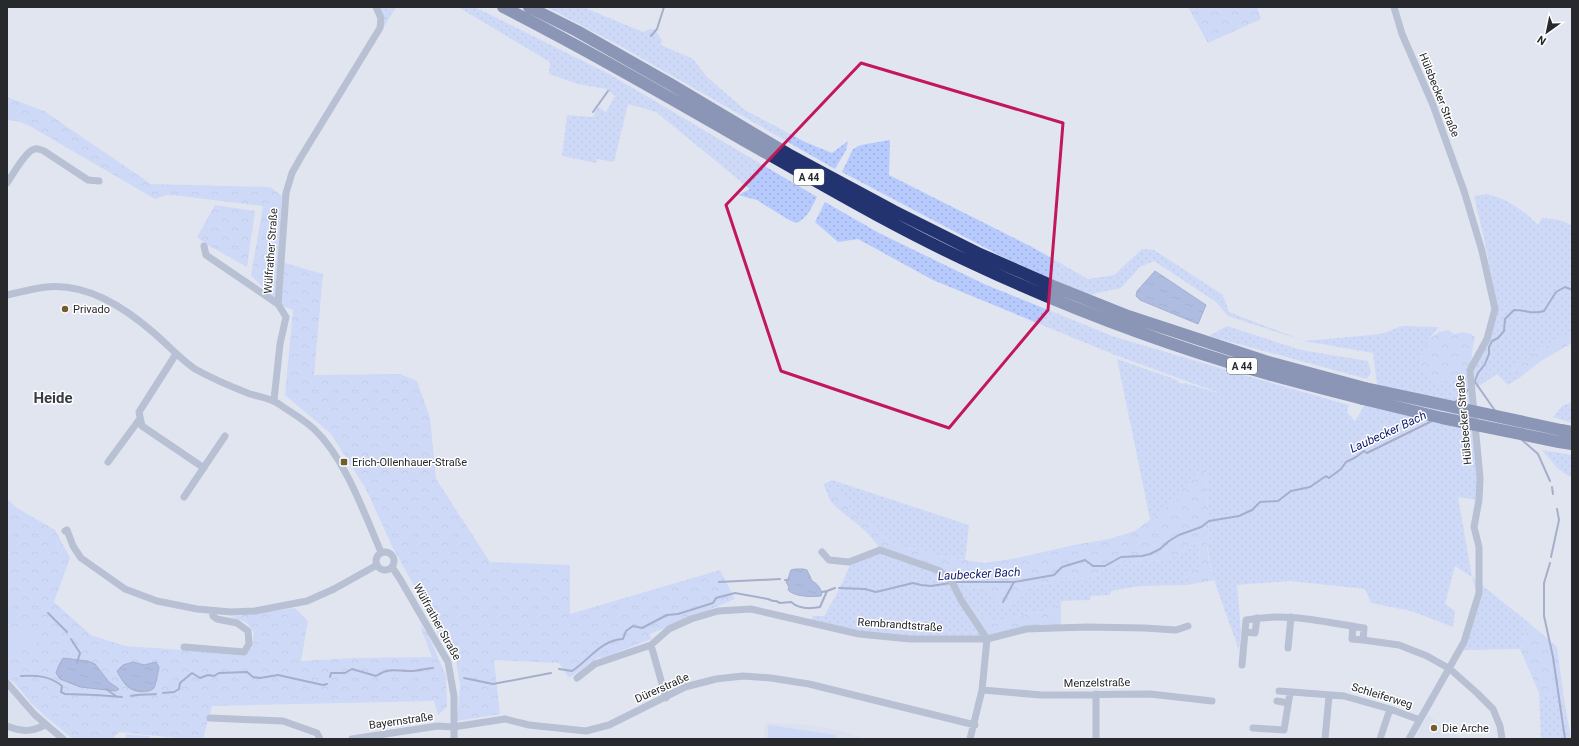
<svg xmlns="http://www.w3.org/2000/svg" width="1579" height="746" font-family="Roboto,sans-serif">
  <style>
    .built { fill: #d4dbed }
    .grass { fill: url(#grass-dots) }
    .forest { fill: url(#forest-crowns) }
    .pitch { fill: #b7cafe }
    .water { fill: url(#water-ripples); stroke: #5b6c9e }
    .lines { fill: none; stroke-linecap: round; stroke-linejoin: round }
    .stream { stroke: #5b6c9e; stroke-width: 2 }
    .minor { stroke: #8692b1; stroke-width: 7 }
    .motorway { stroke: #223370; stroke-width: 12 }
    .motorway-bridge { stroke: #223370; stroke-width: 12 }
    .marked { fill: none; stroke: #c2185b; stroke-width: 3; stroke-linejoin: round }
    .poi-dot { fill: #715e2c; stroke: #fff; stroke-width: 1.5 }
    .labels { text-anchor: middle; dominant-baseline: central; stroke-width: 3; stroke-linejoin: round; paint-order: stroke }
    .shield { fill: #fff; stroke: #68696c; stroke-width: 1 }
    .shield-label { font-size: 10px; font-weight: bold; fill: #27292d }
    .street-label { font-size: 11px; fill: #27292d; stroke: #fff }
    .poi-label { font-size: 11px; fill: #27292d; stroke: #fff; text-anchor: start }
    .water-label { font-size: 12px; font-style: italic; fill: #111d6d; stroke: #fff }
    .district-label { font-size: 15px; font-weight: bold; fill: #383b44; stroke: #fff }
  </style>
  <defs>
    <pattern id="grass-dots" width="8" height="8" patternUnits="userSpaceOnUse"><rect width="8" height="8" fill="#b7cafe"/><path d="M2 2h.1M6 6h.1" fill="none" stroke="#9daeda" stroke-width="1.8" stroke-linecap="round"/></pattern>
    <pattern id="forest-crowns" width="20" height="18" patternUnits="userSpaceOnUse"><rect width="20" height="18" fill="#b7cafe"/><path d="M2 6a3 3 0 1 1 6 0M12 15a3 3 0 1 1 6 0" fill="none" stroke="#9daeda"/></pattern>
    <pattern id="water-ripples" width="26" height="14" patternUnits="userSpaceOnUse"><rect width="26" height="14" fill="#7189ce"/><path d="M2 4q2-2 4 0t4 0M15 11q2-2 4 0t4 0" fill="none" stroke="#5d70a8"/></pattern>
  </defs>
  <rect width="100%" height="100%" fill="#e1e5f0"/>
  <path class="built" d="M7,689L37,723L36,725L26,727L7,722Z
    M1428,715L1458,736L1462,739H1415Z
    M765,723L813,725L838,730L867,739H764Z"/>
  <path class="grass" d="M379,7H396L382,30Z
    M458,7H475L609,74L817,197C811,208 808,218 796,223L789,220L757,200L738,195L750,189L656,112L628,104L614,162L597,159L596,163L562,156L567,115L593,117L598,107L606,112L615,96L606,89L578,84L549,74L550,62Z
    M547,7H583L643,32L650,29L655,30L662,40L661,45L693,59L707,77L745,110L805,142L832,153L848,141L846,150L835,169L622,47Z
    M890,140L889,175L1032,247L1088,279L1114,275L1142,249L1154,250L1223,295L1229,312L1304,341L1381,334L1402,326L1439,327L1429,339V346L1470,370L1479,479L1477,500L1458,497L1472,577L1529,623L1520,649L1463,650L1477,594L1472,577L1455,566L1445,604L1455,611L1453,627L1411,611L1371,603L1365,589L1290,581L1237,585L1241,631L1239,650C1231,624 1202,560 1209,537L1206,469C1188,473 1187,490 1176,500C1168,507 1159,513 1150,519L1117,359L1177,380L1178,382L1183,384L1185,383L1222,394L1115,355L933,280L858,239L838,242L815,222L825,202L879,233L984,284L1115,337L1240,374L1349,405L1347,412L1355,421L1377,384L1373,353L1304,341L1228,316L1216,302L1154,261L1140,267L1121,288L1088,295L999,255L842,172L853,149L861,145Z
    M1487,194C1508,199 1523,210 1538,225L1542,218C1553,219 1563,219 1572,226V332L1535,352L1513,369L1518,379L1508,385L1497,374L1476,388L1474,370L1497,307L1485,243L1474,196Z
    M1227,326L1301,350L1368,361L1371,373L1367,379L1209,336Z
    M1572,402V423L1553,417L1562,406Z
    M1542,450L1572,455V478L1558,469Z
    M832,480L969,525L965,560L944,557L892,544L871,524L860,519L850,509L844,499L834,490L824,487V484Z
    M1199,543L1200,567L1185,574L1187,585L1139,586L1111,591L1110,595L1091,596L1090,600L1062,601L1061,604L1055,605L1047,612L1028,613L1002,621H991L978,614L963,601L987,639H910L810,623L813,616H824L840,588L850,565L880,550L924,566L952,582L994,591L1011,607L1029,587L1047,583L1058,582L1068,577L1085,579L1096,576L1104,569L1129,560L1139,562L1155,560L1163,561L1183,552L1189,544Z
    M1539,693L1564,699L1571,739H1541Z"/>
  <path class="forest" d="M1188,7H1257L1261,19L1208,43Z
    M7,97L44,111L151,184L270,187L282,196L278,261L323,274L314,375L400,374L417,381L430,418L436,479L490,562L570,565V614L720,570L735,599L650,634L651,639L603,658L599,657L569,678L559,663L494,660L500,714L457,721L460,685L456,661L392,546L366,489L331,434L285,395L293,310L278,304L251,275L263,206L172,195H167L155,199L28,125L17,121L7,120Z
    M215,205L255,211L247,267L206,244L197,237Z
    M1448,330L1454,334C1462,332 1469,331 1475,337L1473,346L1470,370L1453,378L1437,383L1421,370V352L1429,346V339L1439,332Z
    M1572,332V343L1541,361L1518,379L1513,369L1535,352Z
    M1206,468L1209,537C1205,550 1210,567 1215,580L1187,585L1185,574L1200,567L1199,543L1189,544L1183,552L1176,557L1163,561L1155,560L1139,562L1129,560L1104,569L1096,576L1085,579L1068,577L1058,582L1047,583L1029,587L1011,607H1002L994,604V591L952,582L940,571L880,550C870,530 848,519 833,504C829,500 827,492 825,487L834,490L845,499L850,509L860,519L871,524L892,544L944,557L985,563L1017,558L1074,545L1109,539L1135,531L1177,499L1187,482L1199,470Z
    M7,499L17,508L55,530L70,558L54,602L91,635L125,646L241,654L252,647L254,632L246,622L230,617L295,608L308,621L301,661L354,658L432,657L420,626L427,632L446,676L447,707L438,715L434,701L212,706L203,739H186L119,732L112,739H73L45,716L31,703L13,681L7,679Z
    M961,600L978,614L991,621H1002L1028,613L1047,612L1055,605L1061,604V628L1026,629L987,639Z
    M1529,623L1557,647L1564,699L1539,693L1520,649Z"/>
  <path class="pitch" d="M29,624L38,642L7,657V635Z
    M768,725L836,735L837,739H768Z
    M126,734L150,736V739H126Z"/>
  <path class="water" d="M1155,271L1206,305L1198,324L1140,300L1136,296L1137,291Z
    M795,569H803L807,570L812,581C818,584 819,587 822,592L821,596C811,597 795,597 788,590L789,587L786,582C789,579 789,574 791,570Z
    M63,658L88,661L95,664L109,682L119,689L116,691L80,687L60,679L56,673L59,665Z
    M133,662L144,665L156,662L159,667C159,669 155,687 154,688C148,694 134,692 128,687C123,683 120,676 117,671L123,665Z"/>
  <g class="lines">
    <path class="stream" d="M651,36L657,29L664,7
      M593,112L608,91
      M1475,382L1496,412
      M1474,383L1478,373L1485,364L1489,354V347L1492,341L1498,338L1504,331L1505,319L1514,310C1527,310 1533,315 1544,311L1556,292L1565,287L1570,289H1572
      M1454,403L1469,389
      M1522,440L1538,454L1550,481
      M1552,487L1553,494
      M1551,557L1559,520L1557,509
      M1550,563L1544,583V616L1553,657L1565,739
      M785,580H788
      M719,582L780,579
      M955,582H1014L1054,575L1062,567L1085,560L1093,566H1105L1121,557L1142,556L1150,554L1160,549L1169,541L1179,535L1201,527L1209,521L1239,516L1252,510L1260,502L1278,501L1291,491L1310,487L1326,476L1329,478L1341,469L1346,462L1356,457L1364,451L1367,453L1432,421
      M839,588L865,589L876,592L913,583L921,585L931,586L951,583
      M822,592L827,591
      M1003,602L1014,582
      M48,613L67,632
      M71,639L80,653L77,663
      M559,669L572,671C589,660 601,640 623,639L626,631L633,626L642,628L667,615L678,614L713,603L716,598L735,593L768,599L773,601H776L780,603L791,602C799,609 810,609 820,607L827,591L835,588
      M21,676C37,675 50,676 62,686L61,692L65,694L96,695L122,697
      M330,677L331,673H345L352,669L376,676C391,666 398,672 413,671C419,671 426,668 433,668
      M464,678L493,684L551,673
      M106,689L116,696
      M163,693L174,692L179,689L180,683L192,673L200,678L208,675L214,676L219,673L247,672L253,677L260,678L278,675L323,685L327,684
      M131,696C138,694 148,695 156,694"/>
    <path class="minor" d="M1394,7L1402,34L1433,105L1464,191L1482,251L1495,309L1487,339L1470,370L1480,478L1479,500L1474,527L1479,547V593L1464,642L1409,739
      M7,183C12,176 26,150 35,149C38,148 41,150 44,151L88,180L99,181
      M204,246L206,255L278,304L286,317L280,344L274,400
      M7,295C20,292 32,289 46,287C87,283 124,307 154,333C168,345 180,359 195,369C213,379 232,387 250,394C260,397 270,398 279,404C290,412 303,419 314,429C345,458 364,513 381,552
      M278,304L286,193L292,173L301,157L380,28L381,18L376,7
      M176,354L139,412L142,426L204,468
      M108,462L139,420
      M184,497L225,436
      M65,531L67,530L73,546L81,558L125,589L157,601L197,609L231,612L255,611L307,601L334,589L377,565
      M376 561a9 9 0 1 1 18 0a9 9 0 1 1-18 0Z
      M822,552L829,560L849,562L880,550L940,571L952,582L961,600L987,639L982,690L970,739
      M392,567L400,579L448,662L454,696V739
      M1245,632L1255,633L1257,618
      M1363,640L1399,645L1427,656L1450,669L1477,693L1493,709L1500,726L1502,739
      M651,645L666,698
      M184,647L244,652L249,644L248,631L237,623L217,619L213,616L212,611
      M1288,648L1291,617
      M1242,665L1246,620C1288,612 1322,622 1364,628L1363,640L1352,639L1353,626
      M577,678L595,664L651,645L669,629L691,619L718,611L751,609L859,634L910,639H987L1026,629L1087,627L1144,628L1176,630L1188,626
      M7,683L35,715L63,739
      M982,690L1041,695L1150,694L1212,701
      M1279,691L1344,696L1390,709L1420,720
      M1096,694V739
      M1277,701L1288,703
      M210,718L283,721L317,733L320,739
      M7,726C22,732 31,732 45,725
      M1253,728L1284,730L1290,693
      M352,739L438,726L453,727L505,719L529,725L586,731L609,725L685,687L716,679L743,676L771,678L809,684L975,725
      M1325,739L1329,696
      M1380,739L1390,709"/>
    <path class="motorway" d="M503,7C585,49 665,95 745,141C821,184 897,229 976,265C1068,308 1164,344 1261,372C1295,382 1329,390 1363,399
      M529,7L577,31L672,85L788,154L894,211L980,254L1053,286L1128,316L1265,361L1365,388
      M1561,430L1572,432
      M1559,442L1572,444"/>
    <path class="motorway-bridge" d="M1365,388L1561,430
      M1363,399L1442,418L1559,442"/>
  </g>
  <path d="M0 0H1579V746H0ZM861,63L1063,123L1048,310L949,428L781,371L726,205Z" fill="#e1e5f0" fill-opacity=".55" fill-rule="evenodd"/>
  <path class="marked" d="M861,63L1063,123L1048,310L949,428L781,371L726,205Z"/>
  <g class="poi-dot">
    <circle cx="65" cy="309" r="4"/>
    <rect x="340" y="458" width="8" height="8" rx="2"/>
    <circle cx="1434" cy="728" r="4"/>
  </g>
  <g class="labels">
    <g class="shield">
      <rect x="794" y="169" width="30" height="16" rx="3"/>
      <rect x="1227" y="358" width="30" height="16" rx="3"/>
    </g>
    <g class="shield-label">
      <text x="809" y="177">A 44</text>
      <text x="1242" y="366">A 44</text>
    </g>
    <g class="street-label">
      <text transform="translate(1439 95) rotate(68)">Hülsbecker Straße</text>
      <text transform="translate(271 251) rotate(-86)">Wülfrather Straße</text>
      <text transform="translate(1464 420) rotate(-95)">Hülsbecker Straße</text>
      <text transform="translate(437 622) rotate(61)">Wülfrather Straße</text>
      <text transform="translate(900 625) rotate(4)">Rembrandtstraße</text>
      <text transform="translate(1097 683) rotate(-1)">Menzelstraße</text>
      <text transform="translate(662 688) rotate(-24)">Dürerstraße</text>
      <text transform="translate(1382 696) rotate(17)">Schleiferweg</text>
      <text transform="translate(401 721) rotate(-8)">Bayernstraße</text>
    </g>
    <g class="poi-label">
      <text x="73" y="309">Privado</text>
      <text x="352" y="462">Erich-Ollenhauer-Straße</text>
      <text x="1442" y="728">Die Arche</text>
    </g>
    <g class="water-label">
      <text transform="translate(1388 432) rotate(-25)">Laubecker Bach</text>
      <text transform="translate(979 574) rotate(-3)">Laubecker Bach</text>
    </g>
    <g class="district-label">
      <text x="53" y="398">Heide</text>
    </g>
  </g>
  <rect width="1579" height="746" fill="none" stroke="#27292d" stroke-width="16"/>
  <g transform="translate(1547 32) rotate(213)" stroke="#ffffff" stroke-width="3" paint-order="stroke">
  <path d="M0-3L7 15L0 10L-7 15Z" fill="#27292d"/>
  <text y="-6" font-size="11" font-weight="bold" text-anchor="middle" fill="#27292d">N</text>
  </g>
</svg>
